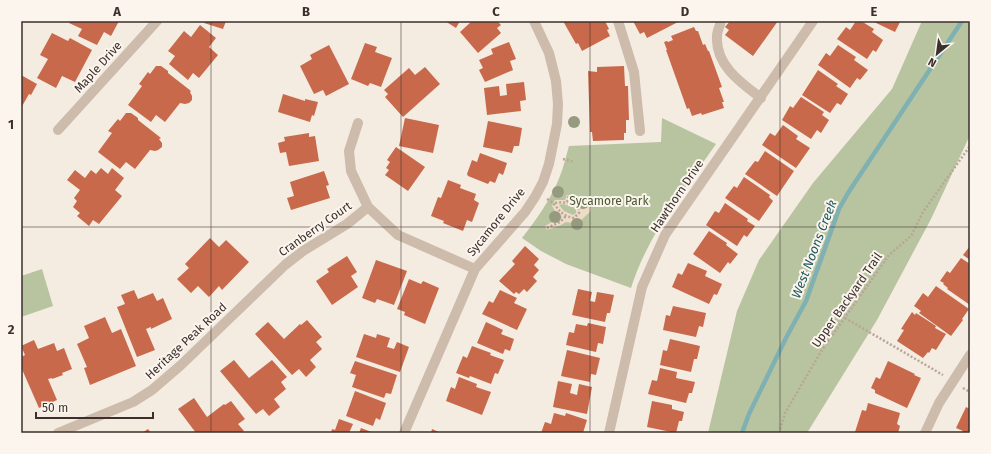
<svg xmlns="http://www.w3.org/2000/svg" width="991" height="454" font-family="'Fira Sans',sans-serif">
  <style>
    .green { fill: #b8c4a0 }
    .plaza { fill: #ecdcc8; fill-rule: evenodd }
    .lines { fill: none; stroke-linecap: round; stroke-linejoin: round }
    .stream { stroke: #7fb0b2; stroke-width: 4.5 }
    .building { fill: #c8694b }
    .path { stroke: #b9a596; stroke-width: 2.5; stroke-dasharray: 2 2; stroke-linecap: butt }
    .minor { stroke: #cdbbac; stroke-width: 10 }
    .tree { fill: #969b7f }
    .grid { fill: none; stroke: #3b302b; stroke-width: 1; stroke-opacity: 0.55 }
    .labels { text-anchor: middle; dominant-baseline: central; stroke-width: 4; stroke-linejoin: round; paint-order: stroke }
    .street-label { font-size: 12px; fill: #3b302b; stroke: #fbf5ee }
    .park-label { font-size: 12px; fill: #4a5a2e; stroke: #fbf5ee }
    .water-label { font-size: 13px; font-style: italic; fill: #1f5a5e; stroke: #fbf5ee }
    .neatline { fill: none; stroke: #3b302b; stroke-width: 1.5 }
    .grid-label { font-size: 13px; text-anchor: middle; font-weight: bold; fill: #3b302b }
  </style>
  <rect width="100%" height="100%" fill="#f4ebe1"/>
  <path class="green" d="M922,21H970V135L931,219L877,320L807,433H708L737,311L759,260L813,183L892,89Z
    M662,118L716,144C684,190 648,234 631,288L566,264L541,251L522,238C537,219 551,199 560,176C564,166 566,156 569,146L661,142Z
    M42,269L53,306L21,317V276Z"/>
  <path class="plaza" d="M567,195L570,196V200L577,202L582,206H586L588,203L591,209L590,212L579,222L576,221L573,225L572,223L566,222L561,225L547,230L545,226L550,223L559,220L562,217L555,211L552,206L555,200H565ZM563,204L576,208V213L573,215L564,211L559,205Z"/>
  <g class="lines">
    <path class="stream" d="M742,433L749,414L786,338L806,301L839,209L848,193L962,21"/>
  </g>
  <path class="building" d="M70,21H119L111,36L104,32L97,45L78,36L82,29L69,23Z
    M205,21H226L223,29L204,23Z
    M445,21H460L456,28Z
    M472,21H497L501,25L497,28L501,33L478,53L460,32Z
    M563,21H605L609,29L607,30L610,36L582,51L578,43L576,44Z
    M633,21H677L678,22L647,38L644,32L640,34Z
    M730,21H778L753,56L725,35L729,30L725,27Z
    M856,21H861L874,29L872,32L883,40L876,52L873,50L867,59L837,39L846,27L850,30Z
    M872,21H899L900,22L895,32Z
    M200,25L216,38L209,47L218,55L199,78L193,73L188,80L169,64L175,56L168,51L184,31L191,37Z
    M694,27L696,31H698L703,45L705,44L708,51H709L722,87L719,88L724,102H722L724,108L702,115L701,113L692,116L689,108L687,109L666,50H667L664,42L667,41L668,42L673,40L671,36Z
    M52,33L68,41L70,38L92,50L75,82L62,76L56,88L37,78L48,59L40,55Z
    M509,42L516,59L510,61L513,70L485,82L479,70L483,68L479,60L493,54L491,49Z
    M365,43L377,47L375,52L392,58L381,87L370,83L368,86L351,79Z
    M329,45L349,84L326,96L323,90L314,94L300,66L312,59L310,55Z
    M838,45L856,57L854,60L868,70L860,80L857,78L850,88L818,65L826,53L830,56Z
    M156,66H161L168,71V73L191,91L190,92L192,96V100L189,103L185,104L180,103L165,122L156,115L151,122L128,105L142,86L139,84L148,72L150,74Z
    M624,66L625,86H628L629,120H626V133H624V140L593,141L592,132H590L588,71L597,72V67Z
    M425,67L440,84L403,117L385,97L388,94L384,90L409,68L415,75Z
    M818,70L838,84L836,86L848,94L841,105L837,103L830,113L802,95Z
    M21,75L37,84L31,95L29,94L21,108Z
    M524,82L526,100L520,101L521,111L487,115L484,88L499,86L500,96L507,95L506,84Z
    M283,94L305,101V99L318,102L314,116L312,115L310,122L278,112Z
    M801,97L824,112L822,115L829,120L821,133L817,130L811,139L782,120L790,106L793,108Z
    M126,113H131L138,118V120L161,138L159,139L162,143V147L158,150L155,151L150,150L135,169L126,162L120,169L98,152L112,133L108,131L118,119L120,121Z
    M405,118L439,125L433,153L399,146Z
    M488,121L522,128L519,146H514L512,153L483,147Z
    M783,125L798,136L796,139L810,148L796,168L762,145L770,133L775,136Z
    M309,133V137L315,136L319,161L289,166L286,152L280,153L278,143L285,141L284,137Z
    M396,147L425,167L408,191L385,175L389,170L386,168L390,162L387,160Z
    M765,151L794,171L777,196L745,174L755,161L758,162Z
    M480,153L507,163L503,175L499,173L495,183L490,181L488,184L468,176L467,174L472,160L477,162Z
    M101,168L108,174L112,168L124,178L115,190L122,196L99,224L93,220L89,226L77,216L80,213L73,207L77,201L74,198L80,190L67,180L75,170L85,178L91,170L96,174Z
    M324,171L329,185L326,186L330,198L291,210L287,198L294,196L290,182Z
    M744,177L770,195L769,197L773,201L759,221L725,198L734,186L737,188Z
    M448,180L461,185L460,188L476,194L474,200L479,203L472,222L467,220L463,231L443,223L444,221L431,216L438,197L441,198Z
    M725,203L748,219L747,221L755,226L747,237L744,235L737,246L706,225L715,211L719,213Z
    M709,231L727,243L726,245L738,254L730,264L728,262L720,273L693,254Z
    M210,238L219,247L226,240L249,262L222,290L219,286L209,297L198,286L191,293L177,279L189,268L185,264Z
    M525,246L539,259L534,265L539,270L533,277L537,281L527,292L524,289L519,294L516,292L514,294L499,281L515,264L512,261Z
    M970,246V260L963,255Z
    M347,256L357,272L351,276L358,287L332,305L316,281L329,272L327,269Z
    M961,258L970,264V305L947,289L948,288L943,284L944,283L940,281L947,271L950,273Z
    M376,260L407,271L394,305L377,299L375,303L362,298Z
    M688,263L707,271L705,276L722,284L717,295L714,294L709,304L672,287L678,273L682,275Z
    M409,279L421,284L423,281L439,288L425,324L404,315L405,312L397,309Z
    M936,286L969,309L962,319L963,320L951,336L919,313L921,311L914,306L923,293L928,297Z
    M578,289L592,292L590,301L595,302L597,292L614,295L610,313H607L605,322L572,315Z
    M134,290L138,299L153,293L157,301L163,298L172,319L151,329V327L146,329L155,350L137,357L117,307L125,304L121,295Z
    M500,290L517,298L514,303L527,309L517,330L482,314L489,301L493,303Z
    M673,306L706,313L703,327L699,326L696,337L663,330L666,315L670,316Z
    M912,312L915,315L916,313L936,326L935,328L946,334L936,350L932,348L929,353L928,352L923,358L897,341L904,330L901,329Z
    M105,317L112,333L121,329L136,366L90,385L84,368L87,367L77,344L89,338L84,326Z
    M307,320L322,337L316,342L322,349L310,360L316,367L306,377L299,369L292,375L255,334L268,322L284,339L300,324L301,325Z
    M486,322L503,330L501,334L514,339L510,351L505,349L503,354L477,343Z
    M588,323L606,327L603,344L598,343L596,352L566,345L569,332L574,333L576,324L587,326Z
    M364,334L376,338L377,334L390,338L387,347L394,349L397,342L409,347L400,372L356,357Z
    M670,339L700,346L697,359H694L691,372L660,365L663,350L667,351Z
    M34,340L38,349L54,343L57,351L64,348L72,369L62,373L63,375L52,379V378L48,379L57,400L39,408L21,367V357L25,355L21,346Z
    M472,346L491,353L490,355L504,360L498,374L495,373L491,384L470,376L469,378L456,373L463,356L467,358Z
    M567,350L600,358L596,375L591,374L590,382L561,376Z
    M234,360L249,378L272,360L287,377L281,382L286,389L274,399L280,407L269,416L263,409L256,414L220,371Z
    M355,361L397,375L391,394L386,393L384,398L352,387L356,375L350,373Z
    M888,361L915,374L914,375L921,378L907,408L875,393V390L871,388L876,377L880,379Z
    M660,368L677,372L676,378L695,382L692,393H689L686,403L648,394L652,380L657,381Z
    M459,377L477,384L476,387L491,392L482,415L446,401L451,387L455,389Z
    M558,381L572,384L570,393L577,395L579,384L592,387L587,414L553,407Z
    M355,391L386,403L380,420L376,418L373,426L346,416Z
    M194,398L207,417L224,404L225,405L231,401L245,419L238,424L244,431L240,433H196L178,409Z
    M652,401L672,405V409L684,412L682,421H679L676,433L647,427Z
    M868,403L900,413L897,424L900,426L898,433L855,432L862,410L866,411Z
    M966,407L970,409V433H962L963,431L956,428Z
    M554,413L565,416L566,413L587,420L583,433H541L545,422L551,424Z
    M339,419L353,424L349,433H331L332,429L335,430Z
    M361,428L374,433H359Z
    M148,429L151,433H142Z
    M432,429L441,433H431Z"/>
  <g class="lines">
    <path class="path" d="M563,159L574,162
      M547,199C560,206 557,215 574,218L579,213L578,208C571,202 562,202 554,203
      M567,202L569,195
      M547,228L560,222L566,216
      M845,318L943,375
      M963,388L970,392
      M779,433L785,413L822,350L889,255L911,236L923,212L970,146"/>
    <path class="minor" d="M618,21L634,72L640,131
      M721,21C720,26 717,31 717,36C715,65 741,83 761,98
      M358,123L349,151L351,171L368,207L398,235L475,269
      M58,130L157,21
      M58,433L133,402L152,390L181,365L285,265L303,251L347,224L368,207
      M404,433L475,269L525,212L535,197L543,182L549,164L557,124L558,104L556,81L549,53L534,21
      M609,433L642,287L665,235L813,21
      M925,433L939,403L970,355"/>
  </g>
  <g class="tree">
    <circle cx="574" cy="122" r="6"/>
    <circle cx="558" cy="192" r="6"/>
    <circle cx="583" cy="203" r="6"/>
    <circle cx="555" cy="217" r="6"/>
    <circle cx="577" cy="224" r="6"/>
  </g>
  <path class="grid" d="M211,21V433M401,21V433M590,21V433M780,21V433M21,227H970"/>
  <g class="labels">
    <g class="street-label">
      <text transform="translate(98 67) rotate(-48)">Maple Drive</text>
      <text transform="translate(677 196) rotate(-56)">Hawthorn Drive</text>
      <text transform="translate(496 222) rotate(-51)">Sycamore Drive</text>
      <text transform="translate(315 229) rotate(-35)">Cranberry Court</text>
      <text transform="translate(847 300) rotate(-55)">Upper Backyard Trail</text>
      <text transform="translate(186 341) rotate(-43)">Heritage Peak Road</text>
    </g>
    <g class="park-label">
      <text x="609" y="201">Sycamore Park</text>
    </g>
    <g class="water-label">
      <text transform="translate(814 249) rotate(-69)">West Noons Creek</text>
    </g>
  </g>
  <rect width="991" height="454" fill="none" stroke="#fbf5ee" stroke-width="44"/>
  <g transform="translate(937 54) rotate(209)" stroke="#fbf5ee" stroke-width="3" paint-order="stroke">
  <path d="M0-3L7 15L0 10L-7 15Z" fill="#3b302b"/>
  <text y="-6" font-size="11" font-weight="bold" text-anchor="middle" fill="#3b302b">N</text>
  </g>
  <path d="M36 412v6h117v-6" fill="none" stroke="#3b302b" stroke-width="2"/>
  <text x="42" y="412" font-size="12" fill="#3b302b" stroke="#fbf5ee" stroke-width="3" paint-order="stroke">50 m</text>
  <rect x="22" y="22" width="947" height="410" class="neatline"/>
  <g class="grid-label">
    <text x="117" y="16">A</text>
    <text x="306" y="16">B</text>
    <text x="496" y="16">C</text>
    <text x="685" y="16">D</text>
    <text x="874" y="16">E</text>
    <text x="11" y="129">1</text>
    <text x="11" y="334">2</text>
  </g>
</svg>
